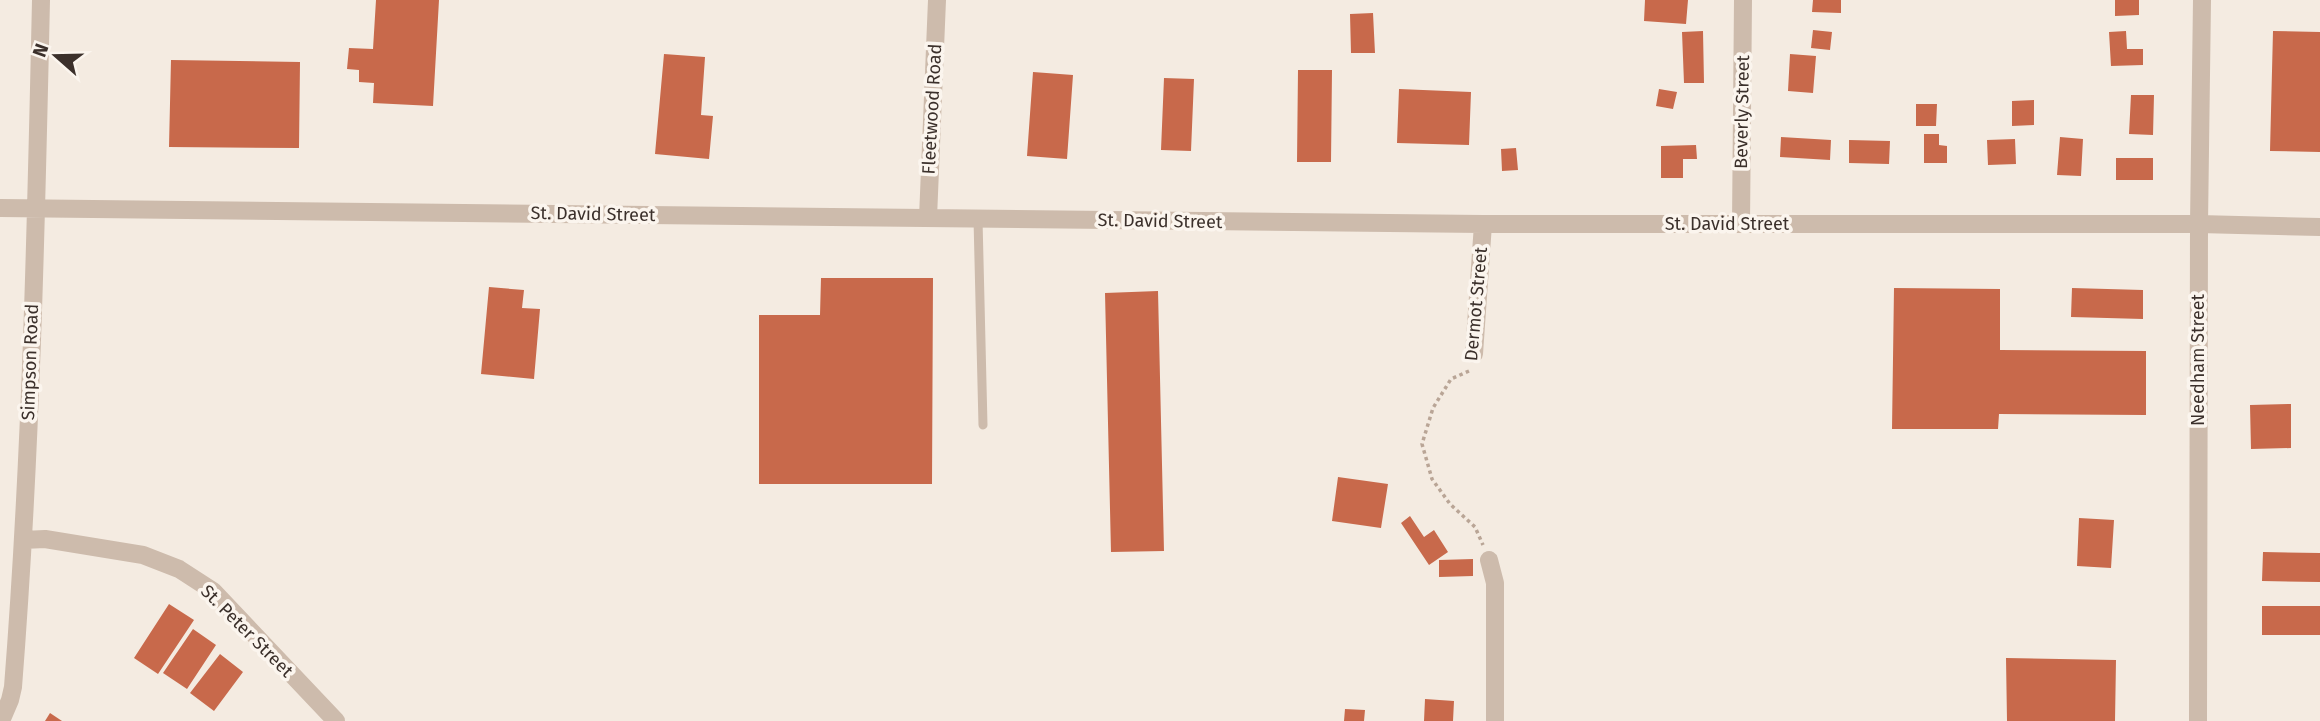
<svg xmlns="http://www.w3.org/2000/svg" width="2320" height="721" font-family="'Fira Sans',sans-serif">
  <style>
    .building { fill: #c8694b }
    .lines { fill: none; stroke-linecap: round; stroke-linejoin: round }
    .path { stroke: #b9a596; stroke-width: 3.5; stroke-dasharray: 3.5 3.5; stroke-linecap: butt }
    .lane { stroke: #cdbbac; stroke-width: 9 }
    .street { stroke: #cdbbac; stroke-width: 18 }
    .labels { text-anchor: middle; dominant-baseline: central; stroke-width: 7; stroke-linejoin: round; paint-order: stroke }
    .street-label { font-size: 18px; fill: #3b302b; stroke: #fbf5ee }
  </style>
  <rect width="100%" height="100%" fill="#f4ebe1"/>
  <path class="building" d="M376,0H439L433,106L373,103L374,83L359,82V70L347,69L349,48L373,49Z
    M1645,0H1688L1686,24L1644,21Z
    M1813,0H1841V13L1812,12Z
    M2115,0H2139V15L2115,16Z
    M1373,13L1375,53H1351L1350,14Z
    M1813,30L1832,32L1830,50L1811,48Z
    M1703,31L1704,83H1684L1682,32Z
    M2126,31L2127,49H2143V65L2111,66L2109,32Z
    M2273,31L2320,32V152L2270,151Z
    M664,54L705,57L701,115L713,116L709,159L655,154Z
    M1790,54L1816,56L1813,93L1788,91Z
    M171,60L300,62L299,148L169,147Z
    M1298,70H1332L1331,162H1297Z
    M1033,72L1073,75L1067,159L1027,156Z
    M1164,78L1194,79L1191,151L1161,150Z
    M1399,89L1471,92L1469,145L1397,143Z
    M1659,89L1677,92L1673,109L1656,106Z
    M2131,95H2154L2153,135L2129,134Z
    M2034,100V125L2012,126V101Z
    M1916,104H1937L1936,126H1916Z
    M1924,134H1939V145L1947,146V163H1924Z
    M1781,137L1831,140L1830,160L1780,157Z
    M2060,137L2083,139L2081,176L2057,175Z
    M2015,139L2016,164L1988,165L1987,140Z
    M1849,140L1890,141L1889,164L1849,163Z
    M1696,145L1697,159H1683V178H1661V146Z
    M1516,148L1518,170L1502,171L1501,149Z
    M2116,158H2153V180H2116Z
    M821,278H933L932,484H759V315H820Z
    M489,287L524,290L522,308L540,309L534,379L481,374Z
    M1894,288L2000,289V350L2146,351V415L1999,414L1998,429H1892Z
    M2072,288L2143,290V319L2071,317Z
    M1158,291L1164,551L1111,552L1105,293Z
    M2291,404V448L2251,449L2250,405Z
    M1338,477L1388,484L1381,528L1332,521Z
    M1410,516L1424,537L1434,530L1448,552L1429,565L1401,523Z
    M2079,518L2114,520L2111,568L2077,566Z
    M2263,552L2320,553V582L2262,581Z
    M1473,559V576L1439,577V560Z
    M169,604L194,620L158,674L134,658Z
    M2262,606H2320V635H2262Z
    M193,629L216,645L187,689L163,673Z
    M220,654L243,672L214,711L190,693Z
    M2006,658L2116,660L2115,721H2007Z
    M1425,699L1454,701L1453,721H1424Z
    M1345,709L1365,710L1364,721H1344Z
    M50,713L62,721H45Z"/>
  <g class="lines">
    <path class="path" d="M1469,371L1451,379L1433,408L1422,444L1432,479L1450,504L1475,527L1483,545"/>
    <path class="lane" d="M978,219L983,425"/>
    <path class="street" d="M0,208L1483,224H2199L2320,227
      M928,218L937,0
      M1741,224L1743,0
      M1474,354L1483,224
      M23,540L45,539L143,555L179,569L213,591L336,721
      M1489,560L1495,583V721
      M1,721L10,700L13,687C31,458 36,229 41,0
      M2198,721L2199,224L2202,0"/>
  </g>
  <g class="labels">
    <g class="street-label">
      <text transform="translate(932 109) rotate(-87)">Fleetwood Road</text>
      <text transform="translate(1742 112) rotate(-89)">Beverly Street</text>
      <text transform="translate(593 214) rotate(1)">St. David Street</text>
      <text transform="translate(1160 221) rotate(1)">St. David Street</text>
      <text x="1727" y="224">St. David Street</text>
      <text transform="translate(1476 304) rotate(-85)">Dermot Street</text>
      <text transform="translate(2198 360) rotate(-90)">Needham Street</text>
      <text transform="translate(30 362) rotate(-88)">Simpson Road</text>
      <text transform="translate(247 631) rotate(45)">St. Peter Street</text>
    </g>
  </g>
  <g transform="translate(56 56) rotate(290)" stroke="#fbf5ee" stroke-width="5" paint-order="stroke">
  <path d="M0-5L12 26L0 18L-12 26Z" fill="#3b302b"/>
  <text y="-10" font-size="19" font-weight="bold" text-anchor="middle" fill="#3b302b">N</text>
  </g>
</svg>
